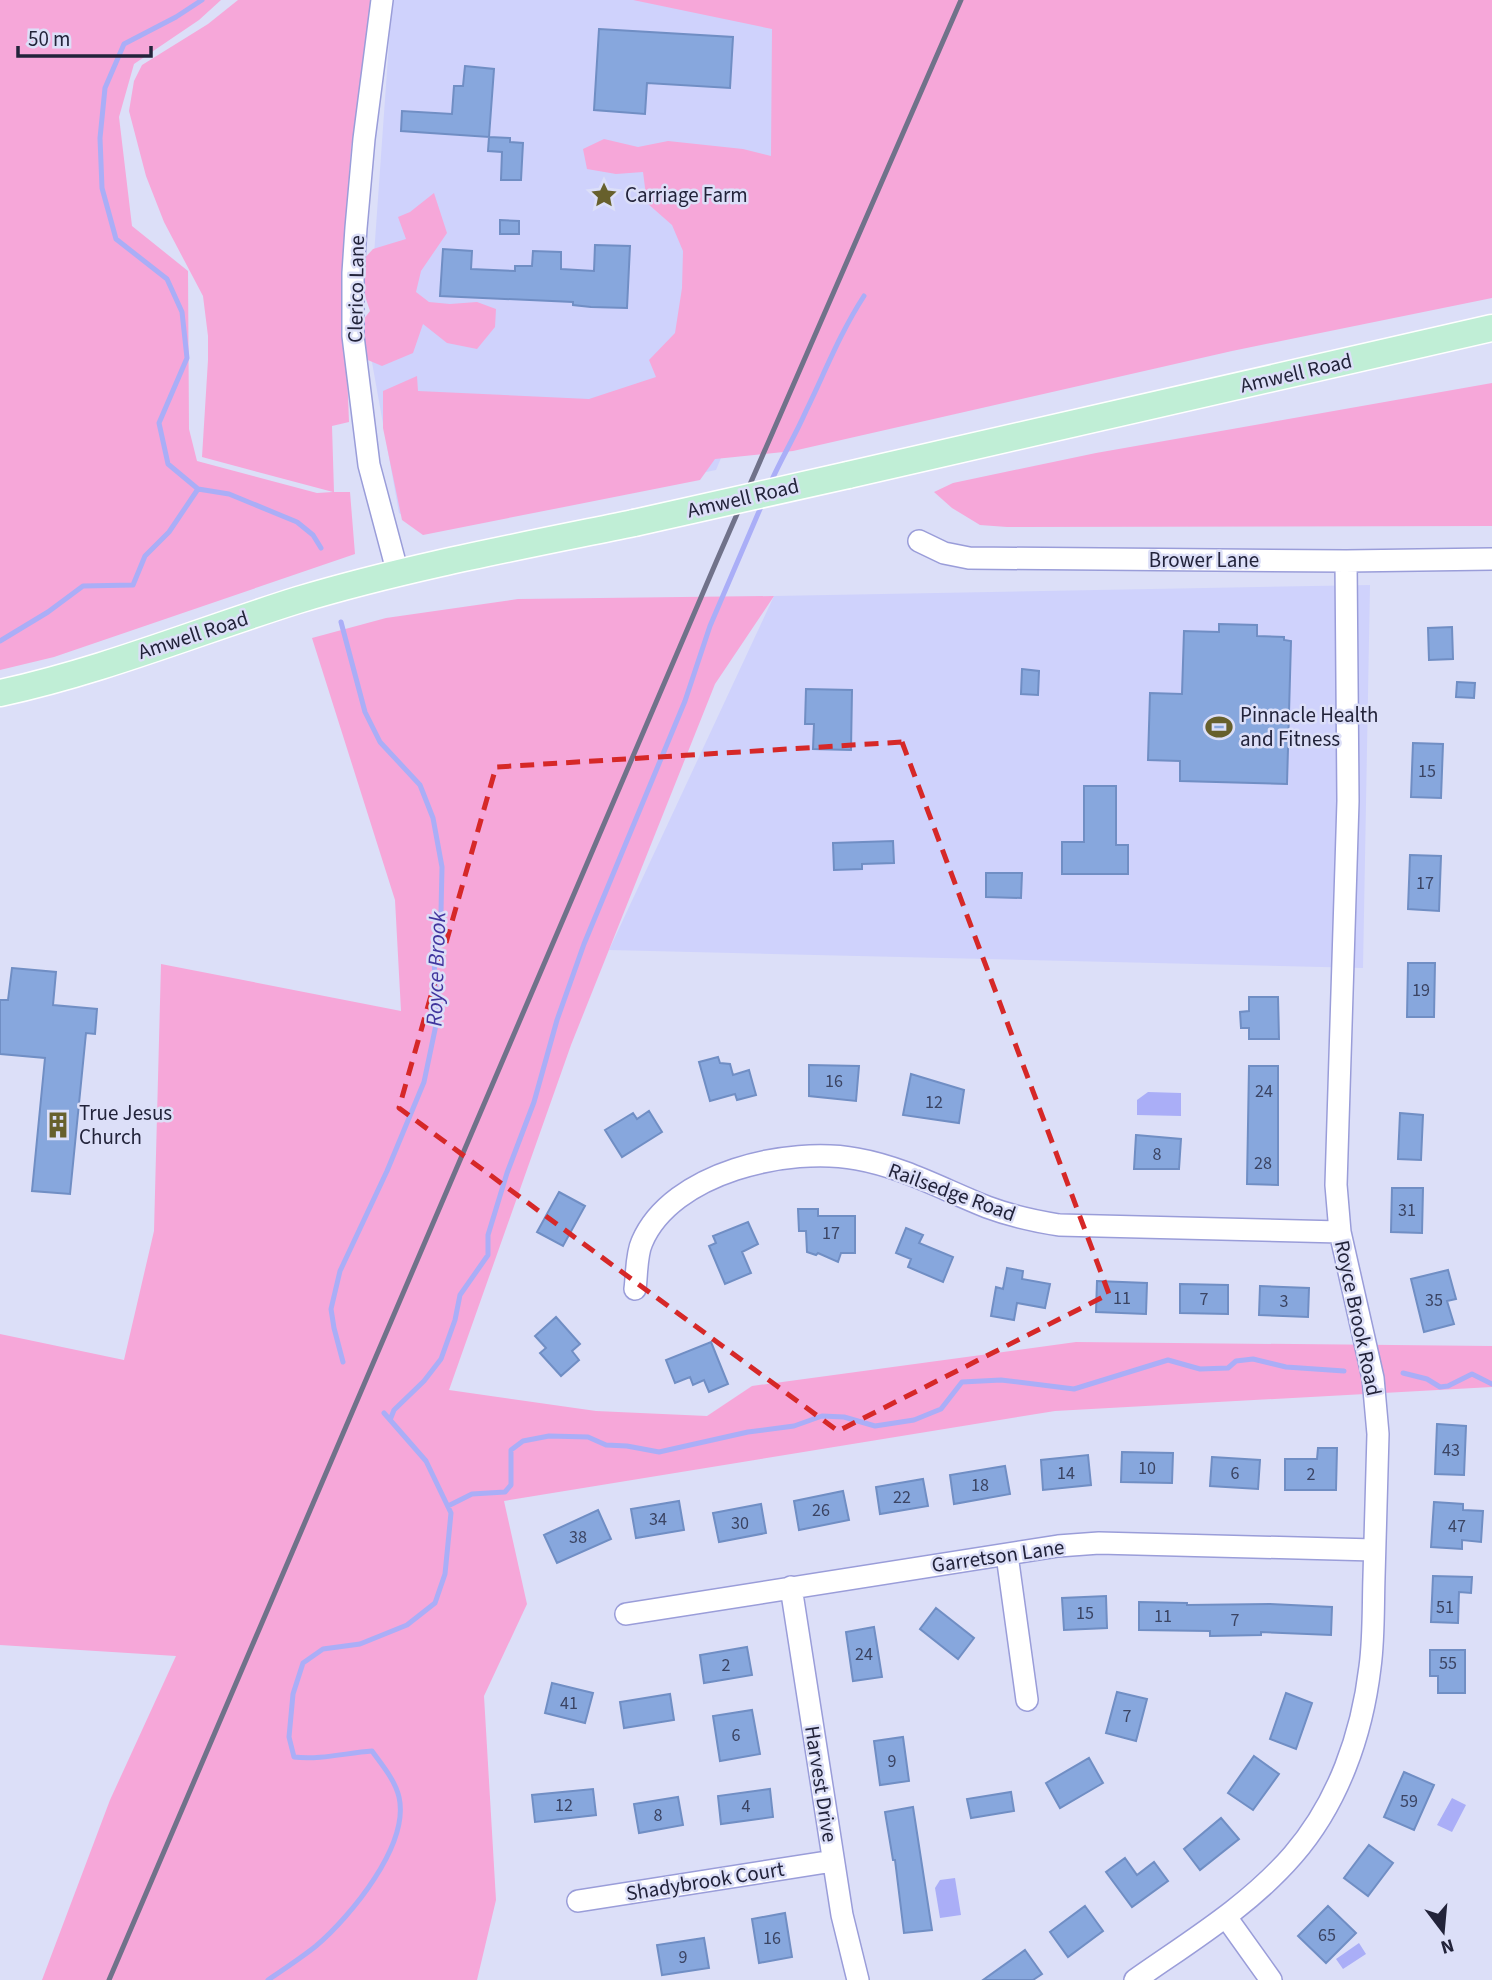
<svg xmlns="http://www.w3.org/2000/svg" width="1492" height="1980" font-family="'Source Sans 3',sans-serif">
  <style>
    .built { fill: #cfd2fc }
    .green { fill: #f6a7d9 }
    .water { fill: #aaaef7 }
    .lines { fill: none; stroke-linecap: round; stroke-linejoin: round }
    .stream { stroke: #aaaef7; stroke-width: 5 }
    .building { fill: #87a7dd; stroke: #708ec4; stroke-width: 2 }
    .minor-casing { stroke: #9a9dd9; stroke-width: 24 }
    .major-casing { stroke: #fff; stroke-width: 29 }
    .minor { stroke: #fff; stroke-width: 21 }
    .major { stroke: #c0eed6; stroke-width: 26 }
    .rail { stroke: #70728a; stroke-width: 5 }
    .major-bridge-casing { stroke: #fff; stroke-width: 29; stroke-linecap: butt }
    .major-bridge { stroke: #c0eed6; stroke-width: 26 }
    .marked { fill: none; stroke: #d62828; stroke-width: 5; stroke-dasharray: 14 9; stroke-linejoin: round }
    .labels { text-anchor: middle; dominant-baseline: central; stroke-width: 5; stroke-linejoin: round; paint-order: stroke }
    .number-label { font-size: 18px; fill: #3b4463 }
    .poi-label { font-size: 21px; fill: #22233a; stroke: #dcdff8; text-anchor: start }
    .street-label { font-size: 21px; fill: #22233a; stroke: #dcdff8 }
    .water-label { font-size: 23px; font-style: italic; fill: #41369e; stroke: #dcdff8 }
  </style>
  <rect width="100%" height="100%" fill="#dcdff8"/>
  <path class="built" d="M392,0H660L891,49L716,470L424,529L399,513L368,340Z
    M1370,585L1363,968L609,950L774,596Z"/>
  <path class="green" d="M0,0H221L199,20L134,64L119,117L132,226L188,271L189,429L197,461L317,493L333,492L202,457L208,360V336L203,296L164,222L146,176L129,111L134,81L142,65L208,24L238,0H372L351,149L343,268L349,422L332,426L334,492H350L355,554L54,657L0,670Z
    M633,0H1492V298L1232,351L793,451L715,459L700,480L423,535L402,520L383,428V391L417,376L418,391L589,399L656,377L649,360L675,333L682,288L683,251L672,225L647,203L643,172L616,174L587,169L583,149L604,139L638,147L668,141L743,149L771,156L772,29Z
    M434,193L447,233L421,271L416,292L429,302L450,304L477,302L496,309L495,327L477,349L447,343L423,324L413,353L382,366L363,358L360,324L370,311L365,296L362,261L373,249L406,239L398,217L410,212Z
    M1492,383V526L1007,527L980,525L952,508L934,492L953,483L1096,453Z
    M774,596L715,684L571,1045L449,1390L596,1411L707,1416L752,1386L1076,1342L1492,1346V1387L1055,1411L504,1501L527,1604L484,1696L496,1900L477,1980H42L110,1800L176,1656L0,1645V1334L124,1360L154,1231L161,964L401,1011L395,900L312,638L386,618L518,599Z"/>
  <path class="water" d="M1148,1092L1181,1093V1116L1137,1115V1100Z
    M1452,1798L1466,1805L1452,1832L1437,1825Z
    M955,1878L961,1915L940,1918L935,1888L940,1880Z
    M1359,1943L1366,1954L1343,1969L1336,1959Z"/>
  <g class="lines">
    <path class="stream" d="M202,0L176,17L124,44L105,88L100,138L102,188L116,239L167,279L182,312L187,358L159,423L168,464L198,489L229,494L297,522L313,535L321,548
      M770,484C781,459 795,436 806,411C825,372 840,333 864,296
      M341,622L365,712L380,742L420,785L433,818L442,867L441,912L434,957L437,1020L424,1082L387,1171L340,1271L331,1309L334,1328L343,1362
      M0,641L48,612L83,586L133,585L145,556L169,532L198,489
      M1403,1373L1427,1379L1440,1387L1448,1386L1472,1374L1492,1384
      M390,1420L394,1410L424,1381L441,1359L455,1320L460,1295L488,1255V1235L507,1173L534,1102L557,1020L584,944L685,701L710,626L763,502
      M448,1506L472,1494L505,1492L511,1485V1450L523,1441L549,1436L588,1437L606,1445L627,1446L659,1452L748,1432L794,1426L822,1416L844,1417L875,1426L914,1420L941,1409L962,1382L1001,1380L1074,1389L1168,1360L1200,1369L1228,1368L1236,1361L1253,1359L1286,1367L1344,1371
      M268,1980C284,1969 301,1958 316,1946C350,1917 410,1845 399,1797C395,1780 382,1765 372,1751C346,1753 320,1760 294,1757L289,1737L293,1694L303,1663L323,1649L360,1644L407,1625L435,1603L445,1574L451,1513L426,1461L384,1413"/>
  </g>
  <path class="building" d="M599,29L733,37L730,88L647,83L645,114L594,110Z
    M465,66L494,69L489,137L401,131L402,111L452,114L454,86H463Z
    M489,137L510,138V142L523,143L521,180H501L502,152L488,151Z
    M500,220L519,221V234H500Z
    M595,245L630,246L627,308L591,307L573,305V302L440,296L443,249L472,251L471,269L515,271V266H532L533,251L561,252V269L594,271Z
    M1219,624L1257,625V636L1284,637V640L1291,641L1287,784L1180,781V761L1148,760L1150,693L1182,694L1184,631L1219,632Z
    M1452,627L1453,659L1429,660L1428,628Z
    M1022,669L1039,671L1038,695L1021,694Z
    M1457,682L1475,683L1474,698L1456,697Z
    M806,689L852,690L851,750L813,749L814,724H805Z
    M1413,743L1443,744L1441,798L1411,797Z
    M1084,786H1116V845H1128V874H1062V842H1084Z
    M893,841L894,863L862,864V869L834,870L833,843Z
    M1410,855L1441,856L1439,911L1408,909Z
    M986,873H1022L1021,898L986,897Z
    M1408,963H1435L1434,1017H1407Z
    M12,968L56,972L53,1005L97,1009L95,1034L86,1033L70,1194L32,1191L45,1058L0,1054V1000H8Z
    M1249,997H1278L1279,1039H1249V1028H1241L1240,1012L1249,1011Z
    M718,1057L720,1063L730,1064L733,1075L749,1070L756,1095L737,1100L735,1094L710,1101L699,1062Z
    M809,1065L859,1066L856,1101L809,1096Z
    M1249,1066H1278V1185L1247,1184Z
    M911,1074L964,1090L959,1123L903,1115Z
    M649,1111L662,1132L622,1157L605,1130L633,1113L637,1119Z
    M1400,1113L1423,1115L1421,1160L1398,1159Z
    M1136,1135L1181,1139L1179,1169H1134Z
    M1392,1188H1423L1422,1233L1391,1232Z
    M559,1192L585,1206L563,1246L537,1232Z
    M798,1209H818V1216H855V1253H841L838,1262L818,1253L816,1255L807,1252L806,1231H799Z
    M748,1222L758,1244L742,1252L751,1273L725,1284L709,1246L716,1243L713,1236Z
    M906,1228L923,1235L919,1243L953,1257L943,1282L908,1267L911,1259L896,1253Z
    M1007,1268L1023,1271L1022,1279L1050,1284L1045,1308L1017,1303L1014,1320L991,1316L996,1287L1003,1289Z
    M1448,1270L1456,1299L1447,1301L1454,1324L1424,1332L1411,1279Z
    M1097,1281L1147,1283L1146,1314L1096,1312Z
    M1180,1284L1228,1285V1314L1180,1313Z
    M1260,1286L1309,1288L1308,1317L1259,1315Z
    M556,1317L580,1344L572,1351L579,1360L561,1376L540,1353L546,1348L535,1336Z
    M711,1342L728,1384L709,1392L704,1380L693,1385L690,1377L675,1383L666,1360Z
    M1437,1424L1466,1426L1464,1475L1435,1474Z
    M1318,1448H1337L1336,1490H1285V1459H1317Z
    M1122,1452L1173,1453L1172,1483L1121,1482Z
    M1088,1455L1091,1485L1043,1490L1041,1460Z
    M1212,1457L1260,1460L1258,1489L1210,1486Z
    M1005,1466L1010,1494L954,1504L950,1475Z
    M923,1479L928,1506L880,1514L876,1487Z
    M843,1491L849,1520L799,1530L794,1501Z
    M679,1501L684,1530L636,1538L631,1509Z
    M1434,1502L1463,1504V1510L1483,1511L1481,1542L1462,1540V1549L1431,1547Z
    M761,1504L766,1533L719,1542L713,1513Z
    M598,1510L611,1539L557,1563L544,1535Z
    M1433,1576L1472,1577L1471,1593L1459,1592L1458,1623L1431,1622Z
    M1106,1596L1107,1628L1064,1630L1062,1598Z
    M1139,1602L1187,1603V1605L1270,1604L1332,1607L1331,1635L1261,1632V1635L1210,1636V1631L1139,1630Z
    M936,1608L974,1638L958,1659L920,1629Z
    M874,1627L882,1677L853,1681L846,1632Z
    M747,1647L752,1675L704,1683L700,1655Z
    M1430,1650H1465V1693H1438V1676H1430Z
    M552,1683L593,1693L585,1723L545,1713Z
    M1117,1692L1147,1699L1136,1741L1106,1733Z
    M1286,1693L1312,1703L1296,1749L1270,1739Z
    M670,1694L674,1720L624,1728L620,1702Z
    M752,1710L760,1754L720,1761L713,1716Z
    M903,1737L909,1781L880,1785L874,1741Z
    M1254,1756L1279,1774L1253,1810L1228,1793Z
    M1089,1758L1103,1783L1060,1808L1046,1783Z
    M1404,1772L1434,1785L1414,1830L1384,1817Z
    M593,1789L596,1815L535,1822L532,1795Z
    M770,1789L773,1817L721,1824L718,1796Z
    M1011,1792L1014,1811L971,1818L967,1799Z
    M678,1797L683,1825L639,1833L634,1804Z
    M913,1807L932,1930L904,1933L895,1860H893L885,1812Z
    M1221,1818L1239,1839L1200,1870L1184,1849Z
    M1369,1845L1393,1863L1368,1896L1344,1878Z
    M1125,1858L1137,1875L1154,1862L1168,1881L1132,1907L1106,1872Z
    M1085,1906L1103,1931L1068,1957L1050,1932Z
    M1328,1906L1356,1933L1326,1963L1298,1936Z
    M785,1913L792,1957L759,1963L752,1919Z
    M704,1938L709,1968L662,1975L657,1945Z
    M1025,1950L1042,1974L1033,1980H983Z"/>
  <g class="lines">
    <g class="minor-casing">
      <path id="minor" d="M382,0L364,139L356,228L353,273V336L369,465L398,574
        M919,541L944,553L969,558L1346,561L1492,559
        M635,1289C637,1275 636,1255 642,1242C672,1172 789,1146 857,1159C903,1167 944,1190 987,1207C1011,1216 1034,1221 1059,1225L1340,1232
        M1007,1555L1027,1700
        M791,1587L842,1915L858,1980
        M626,1614L1058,1546L1099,1543L1374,1550
        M578,1901L833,1861
        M1226,1917L1271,1980
        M1135,1980C1189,1942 1249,1906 1293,1855C1338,1803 1362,1735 1370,1667C1374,1638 1373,1607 1374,1577C1375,1529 1377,1482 1378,1434L1373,1378L1340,1232L1336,1185L1348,801L1346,561"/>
    </g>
    <g class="major-casing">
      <path id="major" d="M848,475L1492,328
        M0,693C102,671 199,631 298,600C408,567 522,546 634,523"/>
    </g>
    <use href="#minor" class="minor"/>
    <use href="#major" class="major"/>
    <path class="rail" d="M109,1980L717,560L961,0"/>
    <g class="major-bridge-casing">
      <path id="major-bridge" d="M634,523L848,475"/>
    </g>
    <use href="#major-bridge" class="major-bridge"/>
  </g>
  <path class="marked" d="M902,742L1109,1294L838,1431L399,1108L496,767Z"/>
  <defs>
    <g id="sight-bare" transform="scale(2.1)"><path d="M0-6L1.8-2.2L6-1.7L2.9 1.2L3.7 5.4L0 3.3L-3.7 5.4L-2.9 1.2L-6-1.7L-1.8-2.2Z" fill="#67602c" stroke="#dcdff8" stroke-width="2.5" paint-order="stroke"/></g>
    <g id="stadium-bare" transform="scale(2.1)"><path d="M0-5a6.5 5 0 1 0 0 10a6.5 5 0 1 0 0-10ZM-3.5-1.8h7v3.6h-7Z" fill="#67602c" stroke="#dcdff8" stroke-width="2.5" paint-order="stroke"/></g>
    <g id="building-bare" transform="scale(2.1)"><path d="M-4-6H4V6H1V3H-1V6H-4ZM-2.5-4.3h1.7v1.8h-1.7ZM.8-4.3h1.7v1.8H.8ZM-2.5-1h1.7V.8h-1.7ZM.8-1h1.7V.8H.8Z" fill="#67602c" stroke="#dcdff8" stroke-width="2.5" paint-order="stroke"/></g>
  </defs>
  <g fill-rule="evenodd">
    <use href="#sight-bare" x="604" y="195"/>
    <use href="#stadium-bare" x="1219" y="727"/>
    <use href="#building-bare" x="58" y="1125"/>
  </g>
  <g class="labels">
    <g class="number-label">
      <text x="1427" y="771">15</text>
      <text x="1425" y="883">17</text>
      <text x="1421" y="990">19</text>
      <text x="834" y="1081">16</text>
      <text x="1264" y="1091">24</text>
      <text x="934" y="1102">12</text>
      <text x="1157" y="1154">8</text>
      <text x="1263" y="1163">28</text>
      <text x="1407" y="1210">31</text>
      <text x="831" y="1233">17</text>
      <text x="1122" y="1298">11</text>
      <text x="1204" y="1299">7</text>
      <text x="1434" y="1300">35</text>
      <text x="1284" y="1301">3</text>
      <text x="1451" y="1450">43</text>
      <text x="1147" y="1468">10</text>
      <text x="1066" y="1473">14</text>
      <text x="1235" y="1473">6</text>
      <text x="1311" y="1474">2</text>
      <text x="980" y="1485">18</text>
      <text x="902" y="1497">22</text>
      <text x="821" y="1510">26</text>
      <text x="658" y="1519">34</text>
      <text x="740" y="1523">30</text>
      <text x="1457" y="1526">47</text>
      <text x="578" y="1537">38</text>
      <text x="1445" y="1607">51</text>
      <text x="1085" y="1613">15</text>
      <text x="1163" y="1616">11</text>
      <text x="1235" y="1620">7</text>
      <text x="864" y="1654">24</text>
      <text x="1448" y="1663">55</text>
      <text x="726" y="1665">2</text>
      <text x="569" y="1703">41</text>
      <text x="1127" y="1716">7</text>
      <text x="736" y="1735">6</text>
      <text x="892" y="1761">9</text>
      <text x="1409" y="1801">59</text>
      <text x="564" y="1805">12</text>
      <text x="746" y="1806">4</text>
      <text x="658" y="1815">8</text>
      <text x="1327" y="1935">65</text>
      <text x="772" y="1938">16</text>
      <text x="683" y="1957">9</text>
    </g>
    <g class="poi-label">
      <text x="625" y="195">Carriage Farm</text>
      <text x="1240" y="715">Pinnacle Health<tspan x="1240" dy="24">and Fitness</tspan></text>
      <text x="79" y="1113">True Jesus<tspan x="79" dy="24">Church</tspan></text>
    </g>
    <g class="street-label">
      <text transform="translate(356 289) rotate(-89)">Clerico Lane</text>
      <text transform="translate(1296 373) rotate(-13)">Amwell Road</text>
      <text transform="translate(743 498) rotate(-13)">Amwell Road</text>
      <text x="1204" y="560">Brower Lane</text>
      <text transform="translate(193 635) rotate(-18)">Amwell Road</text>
      <text transform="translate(952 1192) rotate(20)">Railsedge Road</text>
      <text transform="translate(1358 1318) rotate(78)">Royce Brook Road</text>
      <text transform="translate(998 1556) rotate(-8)">Garretson Lane</text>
      <text transform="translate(821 1784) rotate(81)">Harvest Drive</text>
      <text transform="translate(705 1881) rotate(-9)">Shadybrook Court</text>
    </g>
    <g class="water-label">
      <text transform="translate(436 969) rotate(-88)">Royce Brook</text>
    </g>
  </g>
  <g transform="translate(1443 1931) rotate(164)" stroke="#dcdff8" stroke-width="5" paint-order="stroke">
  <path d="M0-5L12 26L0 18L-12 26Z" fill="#22233a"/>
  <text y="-10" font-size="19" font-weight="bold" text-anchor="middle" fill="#22233a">N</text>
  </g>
  <path d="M18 46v10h133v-10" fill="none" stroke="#22233a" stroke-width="3.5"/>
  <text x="28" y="46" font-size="21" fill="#22233a" stroke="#dcdff8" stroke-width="5" paint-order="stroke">50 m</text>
</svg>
